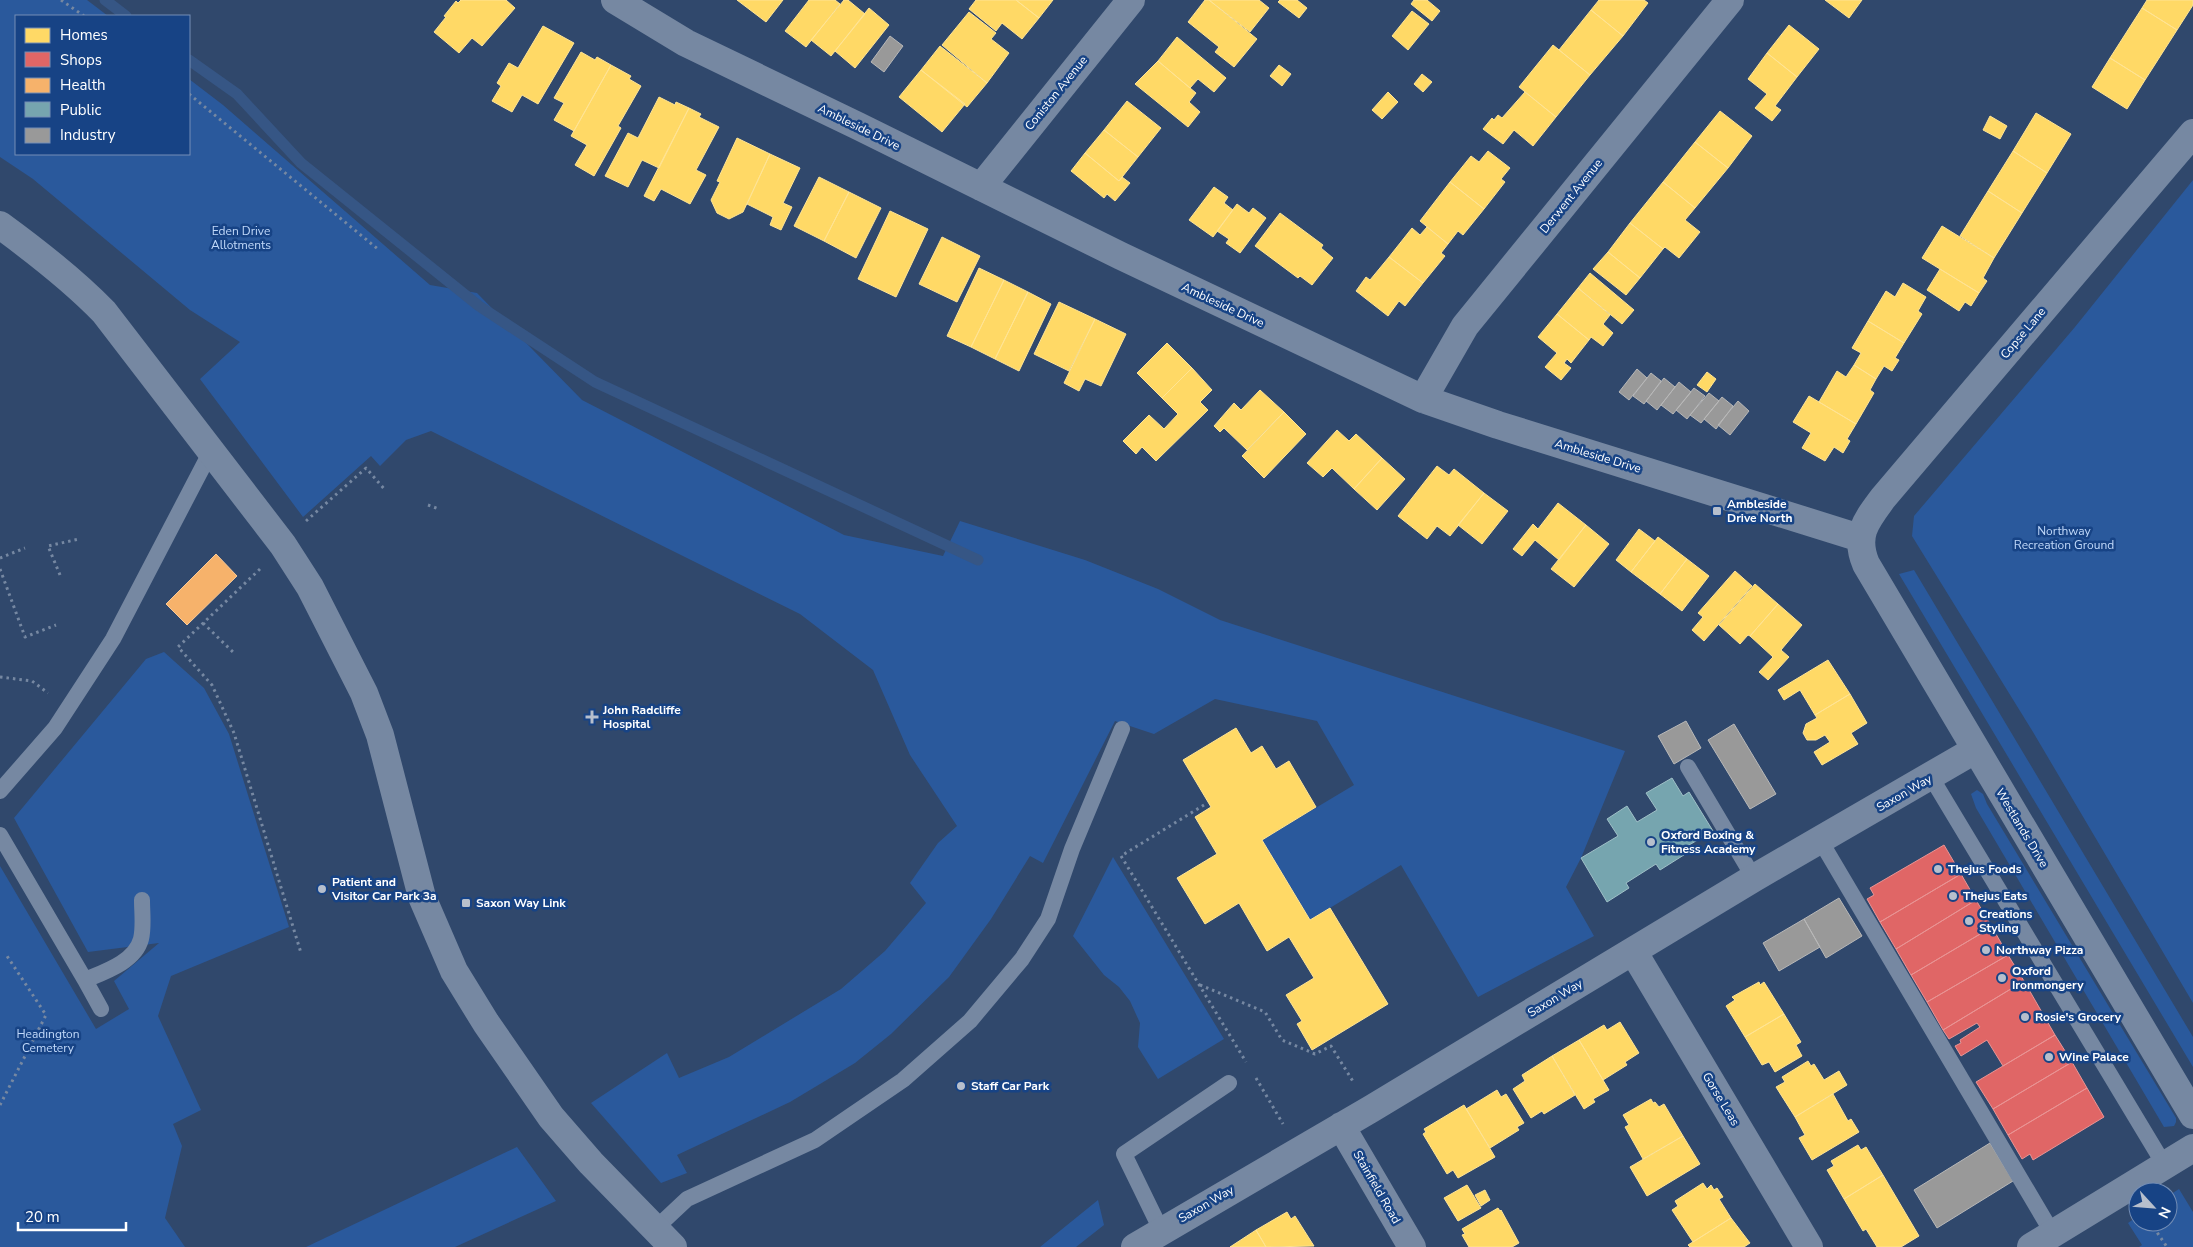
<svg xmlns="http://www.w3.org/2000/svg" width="2193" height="1247" font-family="'Nunito Sans',sans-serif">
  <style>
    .green { fill: #2a599c }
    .homes { fill: #ffd966; stroke: #ffe494 }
    .shops { fill: #e06666; stroke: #e99494 }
    .health { fill: #f6b26b; stroke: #f9c997 }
    .public { fill: #76a5af; stroke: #9fc0c7 }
    .industry { fill: #999; stroke: #b8b8b8 }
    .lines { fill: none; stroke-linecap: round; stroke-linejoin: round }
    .stream { stroke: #365685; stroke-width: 11 }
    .path { stroke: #7688a2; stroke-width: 3; stroke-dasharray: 2.5 4; stroke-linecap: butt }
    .service { stroke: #7688a2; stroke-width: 16 }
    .minor { stroke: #7688a2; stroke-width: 28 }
    .poi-dot { fill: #b7bfcc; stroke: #174385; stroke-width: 2 }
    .labels { text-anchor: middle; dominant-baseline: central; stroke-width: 5; stroke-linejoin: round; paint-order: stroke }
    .street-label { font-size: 12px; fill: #fff; stroke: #174385 }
    .park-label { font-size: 12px; fill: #c1d9fa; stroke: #174385 }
    .poi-label { font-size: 12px; font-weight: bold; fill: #fff; stroke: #174385; text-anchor: start }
  </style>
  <rect width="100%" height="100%" fill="#30486c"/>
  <path class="green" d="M0,0H87L108,16H16V154H189V79L223,105L430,285L477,293L582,400L844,535L943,556L960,521L1085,560L1158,589L1220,620L1625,751L1581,858L1566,887L1594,936L1478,997L1401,865L1310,920L1262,840L1354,785L1317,721L1215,699L1154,734L1115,721L1043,863L1030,856L991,919L949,977L891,1034L855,1063L790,1102L677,1155L687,1173L661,1183L591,1103L667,1053L679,1078L729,1057L841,989L885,951L926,903L910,883L938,843L957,826L910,755L873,670L800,614L431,431L406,440L380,466L371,456L303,517L200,379L240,342L190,310L33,179L0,157Z
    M2193,180V1003L2033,732L1912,536L1914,516L2075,327Z
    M1914,570L2193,1037V1067L1899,574Z
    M164,652L204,688L229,734L289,927L171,976L158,1016L201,1110L173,1124L182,1146L165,1218L185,1247H0V866L96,1029L129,1009L114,981L159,943L88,952L14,818L146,659Z
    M1977,790L1983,794L1987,804L2176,1118V1122L2174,1126L2164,1127L1976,808L1971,794Z
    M1113,857L1224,1039L1158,1079L1138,1047L1140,1023L1130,1001L1119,987L1104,975L1073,936Z
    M517,1147L556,1201L455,1247H306Z
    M2179,1189L2193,1212V1247H2139L2142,1245L2128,1223L2138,1216V1222H2168V1196Z
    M1098,1200L1104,1225L1076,1247H1040Z"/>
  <path class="homes" d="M461,0H506L515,8L482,46L472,38L459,53L434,32L446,17L444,16L456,1L458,3Z
    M737,0H783L766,22Z
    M809,0H835L840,4L806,47L785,31Z
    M844,0H848L865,14L831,56L811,40Z
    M976,0H1016L1039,18L1022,39L1002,23L996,31L969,9Z
    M1016,0H1053L1039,18Z
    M1205,0H1209L1257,39L1234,67L1215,52L1219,47L1188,22Z
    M1209,0H1259L1269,8L1250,32Z
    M1280,0H1297L1307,8L1299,18L1278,2Z
    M1414,0H1427L1440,11L1432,21L1411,4Z
    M1599,0H1644L1648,3L1623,36L1591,10Z
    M1825,0H1862L1849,18Z
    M2147,0H2193V5L2177,30L2142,8Z
    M869,8L889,25L855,68L835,51Z
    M2142,8L2177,30L2145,80L2110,58Z
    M1591,10L1623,36L1590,75L1559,50Z
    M1412,11L1429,24L1408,50L1392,36Z
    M969,12L996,33L991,39L1009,53L987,83L942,45Z
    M1789,25L1819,49L1797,77L1767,53Z
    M543,26L574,43L538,104L522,95L512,112L492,101L501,86L497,83L509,63L518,68Z
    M1177,37L1226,78L1214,92L1198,79L1190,88L1158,61Z
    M1553,45L1590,75L1556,117L1519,87Z
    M940,46L987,83L967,107L921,70Z
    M581,52L595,60L597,57L611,65L574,131L554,120L564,103L554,98Z
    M1767,53L1797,77L1775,106L1781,110L1772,121L1755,108L1767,94L1748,79Z
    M2110,58L2145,80L2127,109L2092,87Z
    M1158,61L1196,93L1189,102L1200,112L1188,127L1135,84Z
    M611,65L631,76L629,79L641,86L618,126L621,128L594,176L575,165L587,145L571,136Z
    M1279,65L1291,74L1282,86L1270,76Z
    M921,70L965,104L942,132L899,97Z
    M1422,74L1432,82L1423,92L1414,84Z
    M1388,92L1398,102L1382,119L1372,110Z
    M1525,92L1556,117L1533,146L1514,130L1503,144L1483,129L1492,118L1494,120L1498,115L1502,118Z
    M659,97L675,105L676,102L689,108L659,168L642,160L628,187L605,176L628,133L638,138Z
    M1127,101L1161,128L1138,157L1104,130Z
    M689,108L701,114L699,117L719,127L696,170L706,175L690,204L661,189L654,201L644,196Z
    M1720,111L1752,136L1728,168L1695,142Z
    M2036,113L2071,134L2047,173L2013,151Z
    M1990,116L2007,126L2000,139L1983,130Z
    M1104,130L1138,157L1119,181L1085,153Z
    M737,138L770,154L743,212L729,219L717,213L711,200L720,182L717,181Z
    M1695,142L1728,168L1695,208L1663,182Z
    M1488,151L1510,168L1501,179L1505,182L1484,209L1450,182L1471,156L1479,162Z
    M2013,151L2047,173L2022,213L1988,191Z
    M1085,153L1119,181L1122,177L1130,183L1115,201L1107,194L1104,198L1071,171Z
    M770,154L800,168L783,203L792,207L781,230L770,225L773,217L747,204Z
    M819,177L849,192L824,241L794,226Z
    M1450,182L1484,209L1463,235L1458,231L1448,244L1420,221Z
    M1663,182L1695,208L1685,220L1700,232L1679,258L1665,247L1663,249L1630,223Z
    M1214,187L1228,197L1224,203L1233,210L1213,237L1189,220Z
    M1988,191L2022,213L1994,258L1960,236Z
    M849,192L881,208L856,258L824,241Z
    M1237,204L1249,213L1253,208L1266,218L1240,253L1226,243L1229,239L1217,231Z
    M890,211L928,229L896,297L858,279Z
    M1280,213L1323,245L1321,248L1333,258L1312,285L1300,276L1298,278L1255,246Z
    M1630,223L1663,249L1640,278L1608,252Z
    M1942,226L1994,258L1983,278L1987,281L1979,293L1922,258Z
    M1427,227L1448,244L1441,253L1445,256L1423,283L1389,257L1412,228L1420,235Z
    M942,237L980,256L957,302L919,284Z
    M1608,252L1640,278L1626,295L1593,269Z
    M1389,257L1423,283L1405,306L1399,301L1388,316L1356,291L1366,277L1370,280Z
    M979,268L1004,280L971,347L947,336Z
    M1940,269L1979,293L1971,306L1965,302L1959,311L1927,290Z
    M1590,273L1634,310L1622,324L1578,288Z
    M1004,280L1028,292L995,359L971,347Z
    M1903,283L1926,297L1918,311L1922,314L1904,343L1868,321L1886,291L1895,297Z
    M1578,288L1610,315L1603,324L1613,333L1603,346L1591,337L1589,340L1557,314Z
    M1028,292L1051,304L1019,371L995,359Z
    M1059,302L1095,319L1069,371L1034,354Z
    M1557,314L1589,340L1571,363L1567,359L1564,363L1571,368L1561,380L1545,367L1557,353L1538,337Z
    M1095,319L1126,334L1101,386L1085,379L1079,391L1064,383Z
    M1868,321L1904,343L1895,358L1899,360L1892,371L1884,366L1876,379L1854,365L1861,353L1852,348Z
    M1167,343L1192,368L1162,398L1137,373Z
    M1854,365L1876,379L1870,390L1874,393L1856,424L1819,402L1837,371L1846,377Z
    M1192,368L1212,390L1200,402L1208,410L1156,461L1142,447L1136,454L1123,441L1149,415L1164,429L1178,414L1162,398Z
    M1707,372L1716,379L1707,392L1697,385Z
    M1260,390L1284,412L1247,450L1224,428L1220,432L1214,426L1234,403L1241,410Z
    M1809,396L1856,424L1847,439L1850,441L1843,453L1834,447L1825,461L1802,448L1811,433L1793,422Z
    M1284,412L1306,434L1264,478L1242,456Z
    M1337,430L1349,441L1356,434L1382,458L1354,489L1332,468L1323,477L1307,463Z
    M1382,458L1405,479L1377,510L1354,489Z
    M1437,466L1449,475L1454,469L1484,493L1450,536L1437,526L1427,539L1398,516Z
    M1484,493L1508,511L1482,544L1458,525Z
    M1558,503L1586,525L1559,560L1535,540L1522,556L1513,549L1533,524L1538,529Z
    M1586,525L1609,544L1574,587L1551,569Z
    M1639,529L1655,541L1631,572L1616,560Z
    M1658,537L1687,559L1660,594L1631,572Z
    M1687,559L1709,576L1682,611L1660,594Z
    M1735,571L1752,586L1704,641L1692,630L1703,617L1698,613Z
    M1755,584L1778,604L1750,636L1748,635L1740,644L1719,625Z
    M1778,604L1802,625L1781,650L1789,657L1768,680L1759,672L1773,657L1750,636Z
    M1828,660L1850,694L1815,715L1800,690L1784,700L1778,690Z
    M1850,694L1867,723L1851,733L1858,744L1822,765L1814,752L1830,742L1825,735L1816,740H1807L1803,733L1806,724L1817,718L1815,715Z
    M1236,728L1251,753L1262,746L1276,769L1289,761L1316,807L1262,840L1310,920L1330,908L1388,1004L1312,1050L1297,1024L1302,1021L1286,995L1314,978L1289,937L1267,951L1239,903L1205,924L1177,878L1217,854L1195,817L1211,807L1183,760Z
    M1759,982L1760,985L1764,982L1784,1014L1745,1037L1726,1006L1735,1000L1732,997Z
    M1784,1014L1801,1042L1796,1045L1802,1056L1775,1072L1769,1062L1762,1065L1745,1037Z
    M1620,1022L1639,1053L1625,1062L1627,1065L1603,1080L1579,1040L1604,1025L1607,1030Z
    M1579,1040L1609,1090L1593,1099L1595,1102L1584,1109L1552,1056Z
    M1552,1056L1575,1095L1544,1114L1542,1111L1531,1118L1513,1089L1525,1081L1522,1075Z
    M1808,1061L1811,1066L1814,1064L1824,1080L1839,1071L1847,1085L1795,1117L1776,1087L1785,1082L1782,1077Z
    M1497,1090L1501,1097L1506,1094L1524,1123L1517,1127L1519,1130L1490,1148L1466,1109Z
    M1833,1094L1848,1121L1851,1119L1859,1132L1812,1160L1799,1138L1805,1135L1795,1117Z
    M1651,1099L1653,1103L1655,1102L1659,1107L1664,1104L1683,1136L1643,1159L1625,1127L1629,1125L1623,1115Z
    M1464,1105L1495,1157L1458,1178L1453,1170L1447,1174L1423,1134L1426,1132L1424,1129Z
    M1683,1136L1700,1164L1647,1196L1630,1167Z
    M1858,1145L1861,1150L1866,1147L1883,1175L1844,1199L1827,1170L1834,1166L1831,1161Z
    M1883,1175L1919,1236L1901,1247H1877L1866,1229L1863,1231L1844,1199Z
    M1703,1183L1707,1189L1711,1185L1714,1190L1717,1188L1723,1197L1719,1199L1731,1218L1693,1242L1672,1210L1678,1206L1675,1201Z
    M1467,1185L1481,1208L1458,1221L1444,1198Z
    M1485,1190L1490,1200L1481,1206L1475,1195Z
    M1498,1208L1500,1211L1501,1210L1519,1243L1512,1247H1469L1462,1235L1465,1234L1462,1229Z
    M1287,1212L1291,1219L1295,1216L1314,1246L1266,1247L1256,1230Z
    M1731,1218L1750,1243L1744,1247H1690L1688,1245Z
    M1256,1230L1266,1247H1230Z"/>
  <path class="shops" d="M1944,845L1961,874L1880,922L1867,899L1874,895L1870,888Z
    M1961,874L1976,900L1896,949L1880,922Z
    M1976,900L1992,927L1911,975L1896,949Z
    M1992,927L2008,955L1927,1002L1911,975Z
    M2008,955L2024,981L1943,1030L1927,1002Z
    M2024,981L2055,1035L2003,1066L1987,1040L1961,1056L1955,1046L1961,1043L1960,1040L1980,1027L1977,1023L1949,1039L1943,1030Z
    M2055,1035L2072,1062L1993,1109L1976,1082Z
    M2072,1062L2087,1088L2008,1135L1993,1109Z
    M2087,1088L2104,1117L2033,1160L2030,1154L2022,1159L2008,1135Z"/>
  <path class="health" d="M216,554L237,576L187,625L166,604Z"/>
  <path class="public" d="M1672,778L1683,796L1689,792L1713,831L1684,848L1687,853L1660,870L1656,864L1626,883L1629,888L1607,902L1581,858L1618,836L1607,819L1627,806L1637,822L1657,810L1646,793Z"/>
  <path class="industry" d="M890,36L903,46L884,72L871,62Z
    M1637,369L1647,378L1629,400L1619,392Z
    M1651,373L1661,381L1644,404L1633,396Z
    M1664,378L1675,387L1657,410L1646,401Z
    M1679,382L1691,392L1673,414L1661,405Z
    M1694,388L1705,396L1687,419L1676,410Z
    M1709,393L1719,401L1701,423L1690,415Z
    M1722,397L1733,406L1716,429L1704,419Z
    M1738,401L1749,411L1730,435L1718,425Z
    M1686,721L1701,748L1674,764L1658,736Z
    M1734,724L1776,794L1750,809L1708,740Z
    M1839,898L1862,936L1826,958L1804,919Z
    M1804,919L1820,947L1779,971L1763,943Z
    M1990,1143L2013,1181L1937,1228L1914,1190Z"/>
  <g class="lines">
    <path class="stream" d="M105,0L126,16
      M189,60L237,94L301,163L479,306L595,382L978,560"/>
    <path class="path" d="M61,0L84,16
      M189,94L379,250
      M428,505L439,509
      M306,521L366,468L386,491
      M0,558L25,548
      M0,569L25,637L56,625
      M260,569L178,647L212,685L234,733L301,953
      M60,575L48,546L79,539
      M203,623L233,652
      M0,677L32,681L48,693
      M1204,805L1121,856L1246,1062
      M1200,985L1265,1012L1282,1040L1315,1054L1331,1046L1354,1083
      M1256,1078L1283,1124
      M0,1105L46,1015L7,956
      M2150,1222L2167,1247"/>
    <path class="service" d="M1688,767L1754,878
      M1931,777L2165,1166
      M0,791L55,728L113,639L210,453
      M0,835L85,980C104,972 135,962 141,939C144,927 142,913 142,900
      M1820,840L2053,1234
      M85,980L101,1009
      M655,1229L687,1199L815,1140L903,1080L970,1021L1022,959L1048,919L1072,849L1122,729
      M1161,1230L1124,1154L1229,1083"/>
    <path class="minor" d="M615,0L686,43L858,126L1121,256L1423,399L1498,425L1860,538
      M2193,133L1883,498C1866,521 1854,535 1866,564L2193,1115
      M981,187L1131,0
      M0,225C37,252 72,279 104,312L283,545L310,587L364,693L380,735L422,897L454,971L486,1023L551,1117L591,1163L673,1247
      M1423,399L1465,326L1730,0
      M1633,951L1809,1247
      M1341,1126L1412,1247
      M1135,1247L1371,1109L1754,878L1975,750
      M2031,1247L2193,1148"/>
  </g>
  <g class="poi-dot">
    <rect x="1712" y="506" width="10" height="10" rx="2.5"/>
    <path d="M589.5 709.5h5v5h5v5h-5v5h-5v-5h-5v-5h5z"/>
    <circle cx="1651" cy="842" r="5"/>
    <circle cx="1938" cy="869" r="5"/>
    <circle cx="322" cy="889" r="5"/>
    <circle cx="1953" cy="896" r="5"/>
    <rect x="461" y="898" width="10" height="10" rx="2.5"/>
    <circle cx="1969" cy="921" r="5"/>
    <circle cx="1986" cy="950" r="5"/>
    <circle cx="2002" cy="978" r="5"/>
    <circle cx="2025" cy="1017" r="5"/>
    <circle cx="2049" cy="1057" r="5"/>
    <circle cx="961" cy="1086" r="5"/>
  </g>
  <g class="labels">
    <g class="street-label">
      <text transform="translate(1056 93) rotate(-51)">Coniston Avenue</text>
      <text transform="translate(859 127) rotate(26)">Ambleside Drive</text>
      <text transform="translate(1571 196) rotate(-51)">Derwent Avenue</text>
      <text transform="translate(1223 305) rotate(25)">Ambleside Drive</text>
      <text transform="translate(2023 333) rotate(-50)">Copse Lane</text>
      <text transform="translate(1598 456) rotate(17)">Ambleside Drive</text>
      <text transform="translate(1904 793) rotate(-30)">Saxon Way</text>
      <text transform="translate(2022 828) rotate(59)">Westlands Drive</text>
      <text transform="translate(1555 998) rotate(-31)">Saxon Way</text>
      <text transform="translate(1721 1099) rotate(59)">Gorse Leas</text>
      <text transform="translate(1377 1187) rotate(60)">Stainfield Road</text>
      <text transform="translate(1206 1204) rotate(-30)">Saxon Way</text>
    </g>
    <g class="park-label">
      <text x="241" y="231">Eden Drive<tspan x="241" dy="14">Allotments</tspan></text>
      <text x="2064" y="531">Northway<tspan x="2064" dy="14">Recreation Ground</tspan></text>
      <text x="48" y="1034">Headington<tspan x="48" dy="14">Cemetery</tspan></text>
    </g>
    <g class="poi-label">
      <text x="1727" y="504">Ambleside<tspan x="1727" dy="14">Drive North</tspan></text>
      <text x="603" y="710">John Radcliffe<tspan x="603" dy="14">Hospital</tspan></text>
      <text x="1661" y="835">Oxford Boxing &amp;<tspan x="1661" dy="14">Fitness Academy</tspan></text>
      <text x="1948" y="869">Thejus Foods</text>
      <text x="332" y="882">Patient and<tspan x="332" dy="14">Visitor Car Park 3a</tspan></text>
      <text x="1963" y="896">Thejus Eats</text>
      <text x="476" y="903">Saxon Way Link</text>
      <text x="1979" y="914">Creations<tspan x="1979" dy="14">Styling</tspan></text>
      <text x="1996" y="950">Northway Pizza</text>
      <text x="2012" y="971">Oxford<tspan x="2012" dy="14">Ironmongery</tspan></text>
      <text x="2035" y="1017">Rosie's Grocery</text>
      <text x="2059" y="1057">Wine Palace</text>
      <text x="971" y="1086">Staff Car Park</text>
    </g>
  </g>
  <rect x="15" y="15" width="175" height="140" fill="#174385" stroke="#748eb6"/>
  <rect x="25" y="28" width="25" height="15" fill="#ffd966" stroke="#748eb6"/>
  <text x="60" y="40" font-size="15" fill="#ffffff">Homes</text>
  <rect x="25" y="52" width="25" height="15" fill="#e06666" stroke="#748eb6"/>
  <text x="60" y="65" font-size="15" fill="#ffffff">Shops</text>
  <rect x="25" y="78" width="25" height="15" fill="#f6b26b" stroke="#748eb6"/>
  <text x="60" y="90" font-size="15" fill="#ffffff">Health</text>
  <rect x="25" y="102" width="25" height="15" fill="#76a5af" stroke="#748eb6"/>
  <text x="60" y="115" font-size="15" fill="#ffffff">Public</text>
  <rect x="25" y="128" width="25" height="15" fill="#999999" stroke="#748eb6"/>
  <text x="60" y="140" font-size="15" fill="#ffffff">Industry</text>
  <g transform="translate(2153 1207) rotate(116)"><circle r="24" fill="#174385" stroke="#748eb6"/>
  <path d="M0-4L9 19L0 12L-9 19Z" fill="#b7bfcc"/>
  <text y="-8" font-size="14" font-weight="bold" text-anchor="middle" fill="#ffffff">N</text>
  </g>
  <path d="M18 1222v8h108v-8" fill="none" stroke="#ffffff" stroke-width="2.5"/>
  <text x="25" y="1222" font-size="15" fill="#ffffff" stroke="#174385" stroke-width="4" paint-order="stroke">20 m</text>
</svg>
